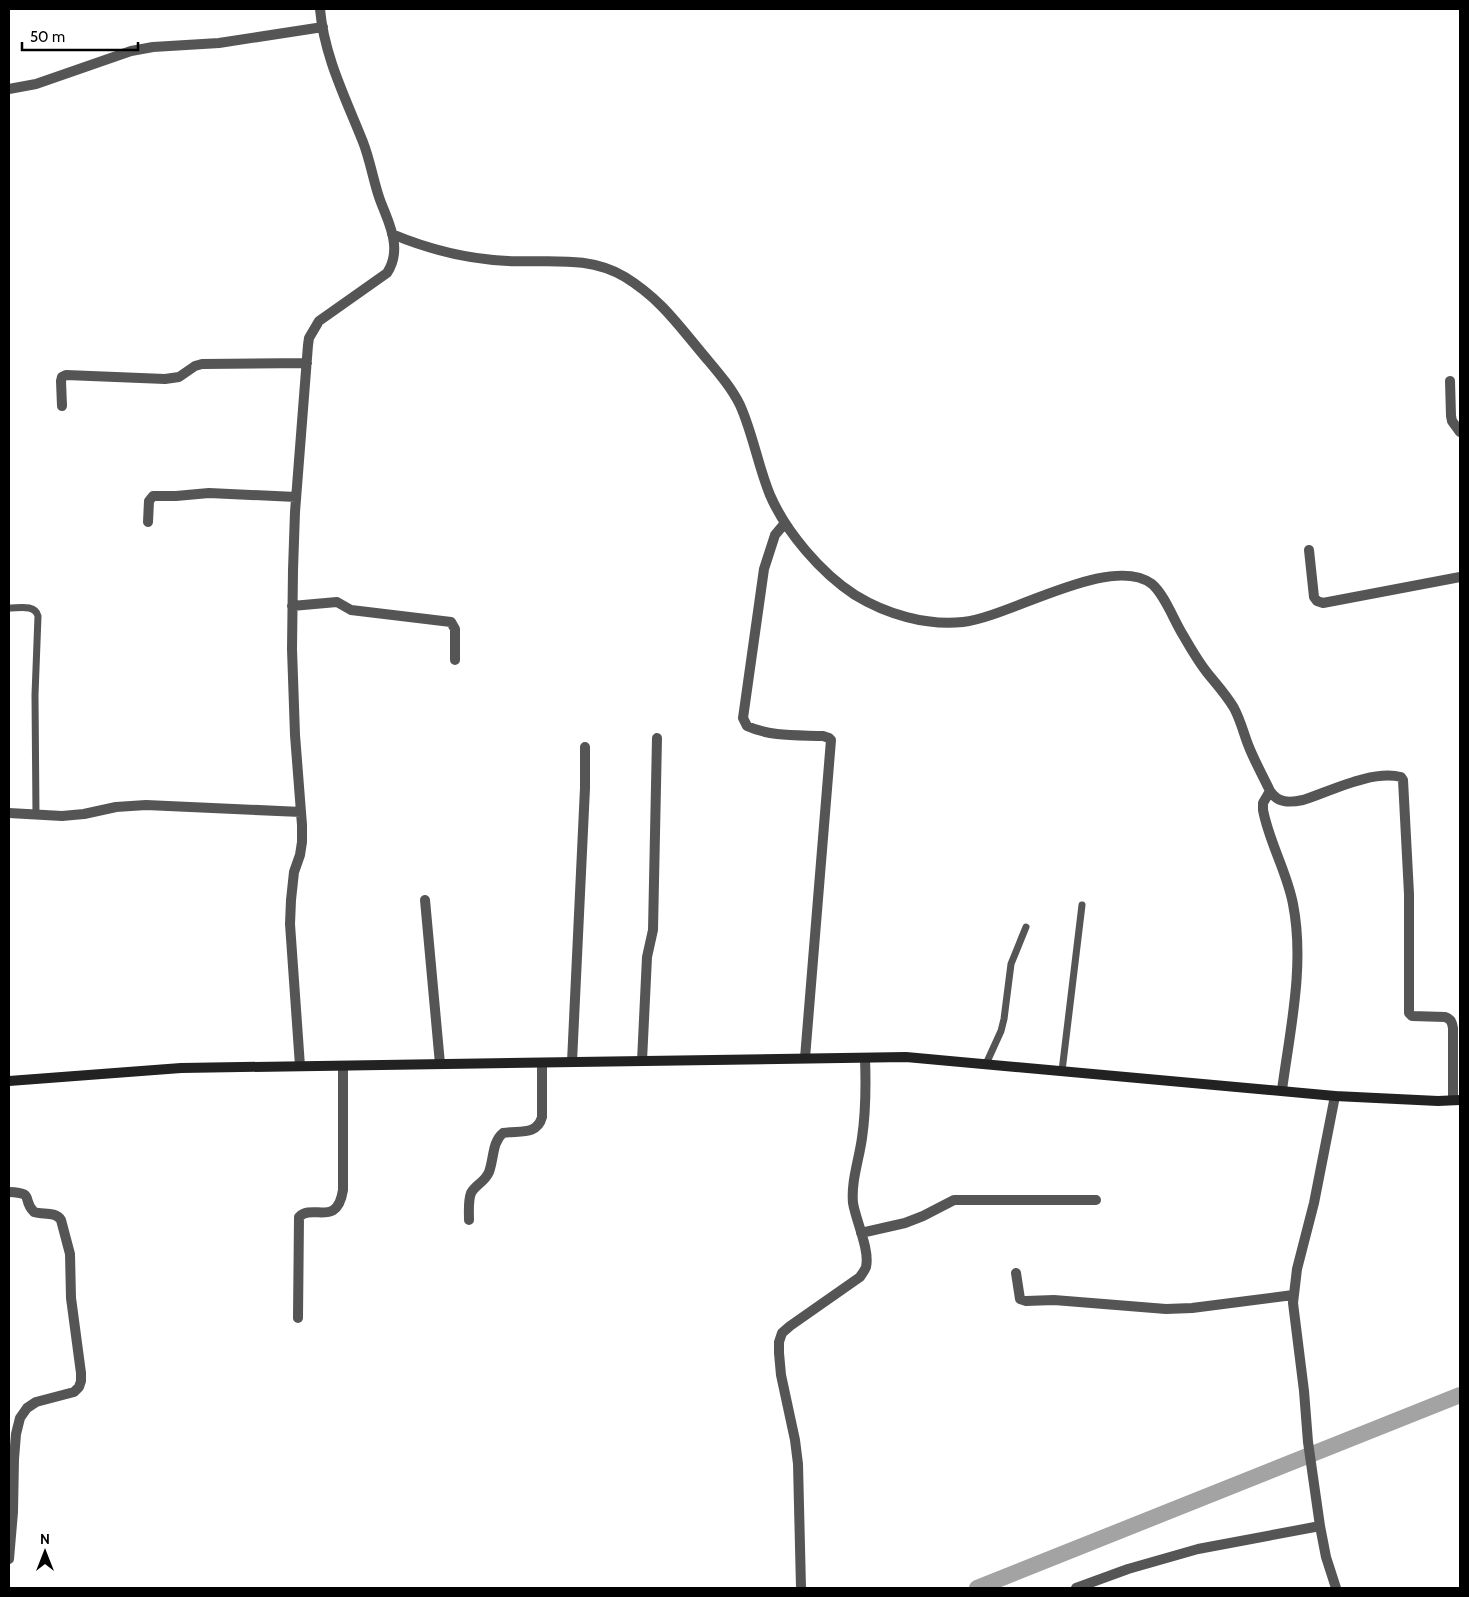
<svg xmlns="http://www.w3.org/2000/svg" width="1469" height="1597" font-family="Cabin,sans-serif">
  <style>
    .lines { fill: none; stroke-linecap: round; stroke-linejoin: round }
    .canal { stroke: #a3a3a3; stroke-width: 16 }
    .lane { stroke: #555; stroke-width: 7 }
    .street { stroke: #555; stroke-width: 10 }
    .secondary { stroke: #222; stroke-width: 10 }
  </style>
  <rect width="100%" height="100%" fill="#fff"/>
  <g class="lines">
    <path class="canal" d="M977,1588L1460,1395"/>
    <path class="lane" d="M9,608C19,608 35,604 38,616L35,695L36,815
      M986,1064L1001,1031L1004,1019L1011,964L1026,927
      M1062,1071L1082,905"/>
    <path class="street" d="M9,89L36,84L131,51L153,47L219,43L323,27
      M392,234C430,250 467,259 508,261C549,263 588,255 625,277C659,298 676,322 701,352C715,369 730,385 740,405C753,434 758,466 770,495C786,532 821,573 855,595C886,614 926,626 963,622C1010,617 1111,553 1152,584C1165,595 1174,621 1183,635C1191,649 1199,663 1209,675C1218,686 1227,696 1234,708C1241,721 1244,735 1249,747C1255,762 1263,776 1270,791L1263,803V810C1269,842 1287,872 1293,904C1305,965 1290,1030 1282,1090
      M1450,381L1451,416L1452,421L1460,432
      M62,406L61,381L62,377L66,375L165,379L179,377L195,366L202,364L307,363
      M148,522L149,501L153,496H176L209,493L296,497
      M785,523L775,535L764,569L743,718L747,726C771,737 797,735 823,736L829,738L831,740L805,1058
      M1309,550L1314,597L1317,601L1323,603L1460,577
      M292,606L337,602L351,610L451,622L455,629V660
      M1270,791C1278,803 1289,803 1303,800C1331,791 1371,770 1401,777L1403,780L1409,894V1013L1412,1016L1445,1017C1451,1019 1452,1022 1453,1028V1100
      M9,813L62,816L84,814L116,807L146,805L301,812
      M425,900L440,1064
      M642,1061L647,957L653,930L657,738
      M572,1062L585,788V747
      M300,1066L290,924L291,900L294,872L300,855L302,842V825L295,735L292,649L293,570L295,512L308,345L309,338L319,321L387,273C393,264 395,255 394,244C393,228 384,212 379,197C373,179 370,160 363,142C346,99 324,56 320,9
      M1335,1096L1314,1203L1297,1269L1293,1303L1304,1391L1308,1442L1320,1526L1326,1557L1336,1588
      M9,1192C36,1193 21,1199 34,1212C43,1215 55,1211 61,1220L70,1254L71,1298L81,1373V1381L79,1387L74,1392L36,1402L27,1408L20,1418L16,1434L14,1459L13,1512L9,1559
      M469,1220C469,1212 468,1201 471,1193C475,1185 485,1182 489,1172C494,1159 492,1142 503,1133C518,1130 537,1136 542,1117V1063
      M861,1233L905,1223L923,1216L954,1200H1096
      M1016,1273L1020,1299L1026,1301L1054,1300L1166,1309L1192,1308L1293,1295
      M298,1318L299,1217C313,1203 337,1228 343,1190V1066
      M801,1588L798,1464L795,1440L781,1375L779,1353V1342L782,1333L790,1326L860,1277C862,1274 865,1270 866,1267C870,1250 856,1221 853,1203C851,1181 859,1160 862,1138C866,1111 866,1085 865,1058
      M1076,1588L1128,1569L1198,1549L1320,1526"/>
    <path class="secondary" d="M9,1081L181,1068L906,1057L1335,1096L1438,1101L1460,1100"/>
  </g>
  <rect width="1469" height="1597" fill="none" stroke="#000000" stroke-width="20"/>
  <g transform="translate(45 1552)" stroke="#ffffff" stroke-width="4" paint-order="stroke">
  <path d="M0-4L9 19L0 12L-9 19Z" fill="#000000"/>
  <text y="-8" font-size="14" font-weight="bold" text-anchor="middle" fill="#000000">N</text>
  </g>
  <path d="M22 42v8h116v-8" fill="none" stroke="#000000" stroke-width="2.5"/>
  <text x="30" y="42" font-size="15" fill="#000000" stroke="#ffffff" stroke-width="4" paint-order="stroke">50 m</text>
</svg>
